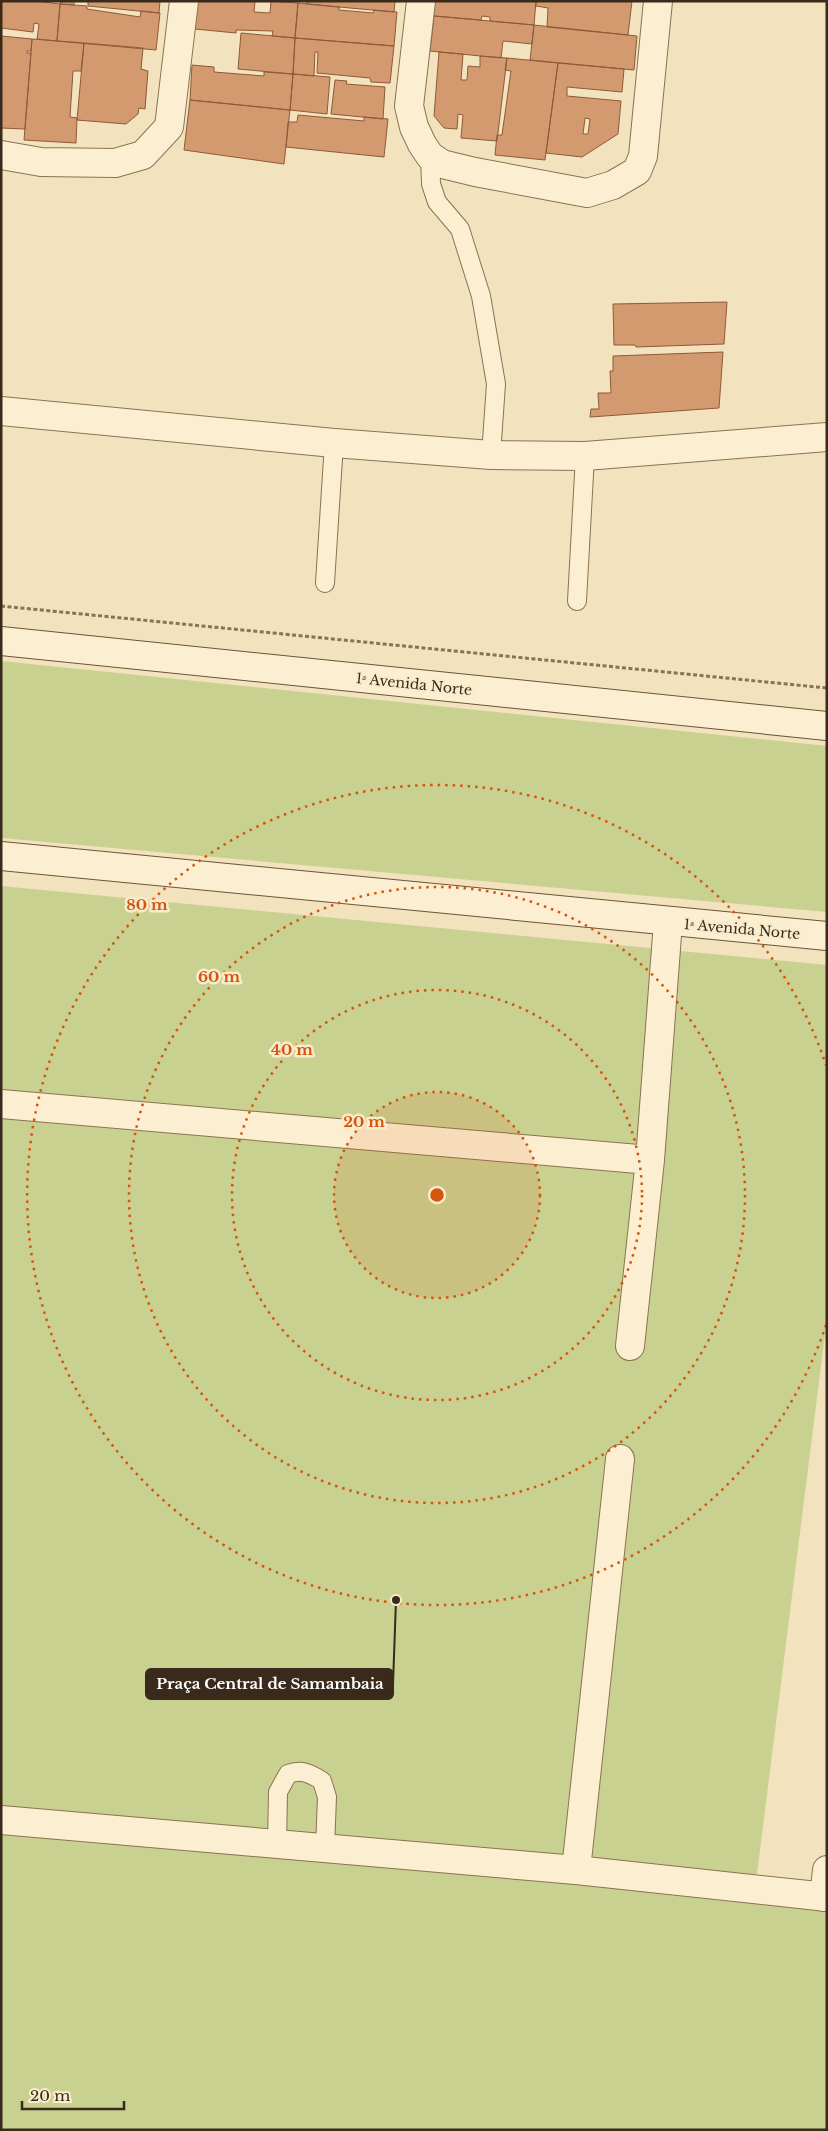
<svg xmlns="http://www.w3.org/2000/svg" width="828" height="2131" font-family="'Libre Baskerville',serif">
  <style>
    .green { fill: #c9d190 }
    .building { fill: #d49a6f; stroke: #8d5a38; fill-rule: evenodd }
    .lines { fill: none; stroke-linecap: round; stroke-linejoin: round }
    .service-casing { stroke: #8b7254; stroke-width: 20 }
    .minor-casing { stroke: #8b7254; stroke-width: 30 }
    .tertiary-casing { stroke: #8b7254; stroke-width: 30 }
    .secondary-casing { stroke: #6d5338; stroke-width: 30 }
    .path { stroke: #8b7254; stroke-width: 3; stroke-dasharray: 4 2.5; stroke-linecap: butt }
    .service { stroke: #fcefd1; stroke-width: 18 }
    .minor { stroke: #fcefd1; stroke-width: 28 }
    .tertiary { stroke: #fcefd1; stroke-width: 28 }
    .secondary { stroke: #fcefd1; stroke-width: 28 }
    .ring { fill: none; stroke: #d6540e; stroke-width: 2.5; stroke-dasharray: 2.5 5 }
    .labels { text-anchor: middle; dominant-baseline: central; stroke-width: 5; stroke-linejoin: round; paint-order: stroke }
    .street-label { font-size: 14px; fill: #392a1b; stroke: #f9eccd }
    .centre { fill: #d6540e; stroke: #f9eccd; stroke-width: 2.5 }
    .ring-label { font-size: 15px; text-anchor: middle; font-weight: bold; fill: #d6540e; stroke: #f9eccd; stroke-width: 5; stroke-linejoin: round; paint-order: stroke }
    .leader { fill: none; stroke: #392a1b; stroke-width: 2 }
    .callout-dot { fill: #392a1b; stroke: #f9eccd; stroke-width: 2 }
    .callout { fill: #392a1b; stroke: #392a1b; stroke-width: 2 }
    .callout-label { font-size: 15px; text-anchor: middle; font-weight: bold; fill: #fff }
  </style>
  <rect width="100%" height="100%" fill="#f2e2bd"/>
  <path class="green" d="M1,661L827,746V912L1,838Z
    M1,886L827,965V1318L756,1882L827,1889V2130H1Z"/>
  <path class="building" d="M1,1H36L60,4L57,41L37,39L39,24L34,23L33,32L1,28Z
    M61,1H74V5L60,4Z
    M88,1H160L159,13L88,6Z
    M197,1H255L254,12L270,13L271,1L298,3L295,38L272,36L273,31L236,30V33L195,29Z
    M307,1H395L394,12L306,4Z
    M433,1H536L534,25L490,21V17L482,16L481,20L434,16L432,15Z
    M536,1H632L628,35L547,27L548,8L536,6Z
    M298,3L339,7V10L373,13L374,10L397,12L394,46L295,38Z
    M60,4L87,6V9L140,17L141,11L160,13L156,50L57,41Z
    M434,16L534,25L532,44L503,41L501,58L430,51Z
    M534,25L637,36L634,70L530,60Z
    M241,33L295,38L293,74L238,69Z
    M1,36L32,39L31,51H27V53H31L25,129L1,128Z
    M295,38L394,46L390,83L371,82L370,78L317,73L318,52H315L314,76L293,74Z
    M32,39L84,43L81,71H73L70,117L77,118L76,143L24,140Z
    M84,43L143,48L141,69L148,71L145,109L139,108L138,114L126,124L77,120Z
    M439,52L463,54L461,80H467L468,66L480,67V56L507,58L497,141L461,138L463,115L458,114L457,129L444,128L434,116Z
    M507,58L558,63L545,160L495,155L497,135H502L511,71L505,70Z
    M558,63L624,69L622,92L567,87V96L621,101L618,134L582,157L546,153ZM585,118L590,119L588,134H583Z
    M192,65L214,67V72L264,76V72L293,74L290,110L190,100Z
    M293,74L330,77L327,114L290,110Z
    M335,80L347,81L346,84L385,87L383,119L331,114Z
    M190,100L290,110L284,164L184,150Z
    M298,115L364,121V117L388,119L384,157L286,147L288,122H297Z
    M727,302L724,344L636,347L635,345H614L613,304Z
    M723,352L719,408L590,417L591,409H599L598,393H611L610,371H613V356Z"/>
  <g class="lines">
    <g class="service-casing">
      <path id="service" d="M430,156L431,184L437,202L460,229L481,296L496,384L491,455
        M325,583L334,443
        M577,601L585,456
        M277,1844L278,1792L288,1774C301,1769 310,1773 322,1781L327,1797L325,1848"/>
    </g>
    <g class="minor-casing">
      <path id="minor" d="M421,1L409,106L414,127L422,144L430,156L442,164L475,172L587,193L613,185L637,171L643,156L658,1
        M1,155L41,162L115,163L143,155L169,127L184,1
        M1,411L334,443L491,455L585,456L827,437
        M1,1104L650,1160L668,922
        M630,1346L650,1160
        M576,1870L620,1459
        M824,1897L827,1870"/>
    </g>
    <g class="tertiary-casing">
      <path id="tertiary" d="M1,1820L576,1870L827,1897"/>
    </g>
    <g class="secondary-casing">
      <path id="secondary" d="M1,641L827,726
        M1,856L827,936"/>
    </g>
    <path class="path" d="M1,606L827,688"/>
    <use href="#service" class="service"/>
    <use href="#minor" class="minor"/>
    <use href="#tertiary" class="tertiary"/>
    <use href="#secondary" class="secondary"/>
  </g>
  <circle cx="437" cy="1195" r="103" fill="#d6540e" fill-opacity=".12"/>
  <g class="ring">
    <circle cx="437" cy="1195" r="103"/>
    <circle cx="437" cy="1195" r="205"/>
    <circle cx="437" cy="1195" r="308"/>
    <path d="M826 1325A410 410 0 1 1 826 1065"/>
  </g>
  <g class="labels">
    <g class="street-label">
      <text transform="translate(414 684) rotate(6)">1ᵃ Avenida Norte</text>
      <text transform="translate(742 929) rotate(5)">1ᵃ Avenida Norte</text>
    </g>
  </g>
  <circle cx="437" cy="1195" r="8" class="centre"/>
  <g class="ring-label">
    <text x="147" y="910">80 m</text>
    <text x="219" y="982">60 m</text>
    <text x="292" y="1055">40 m</text>
    <text x="364" y="1127">20 m</text>
  </g>
  <path class="leader" d="M396 1600L393 1684"/>
  <circle class="callout-dot" cx="396" cy="1600" r="5"/>
  <rect class="callout" x="146" y="1669" width="247" height="30" rx="5"/>
  <g class="callout-label">
    <text x="270" y="1689">Praça Central de Samambaia</text>
  </g>
  <rect width="828" height="2131" fill="none" stroke="#392a1b" stroke-width="5"/>
  <path d="M22 2101v8h102v-8" fill="none" stroke="#392a1b" stroke-width="2.5"/>
  <text x="30" y="2101" font-size="15" fill="#392a1b" stroke="#f9eccd" stroke-width="4" paint-order="stroke">20 m</text>
</svg>
